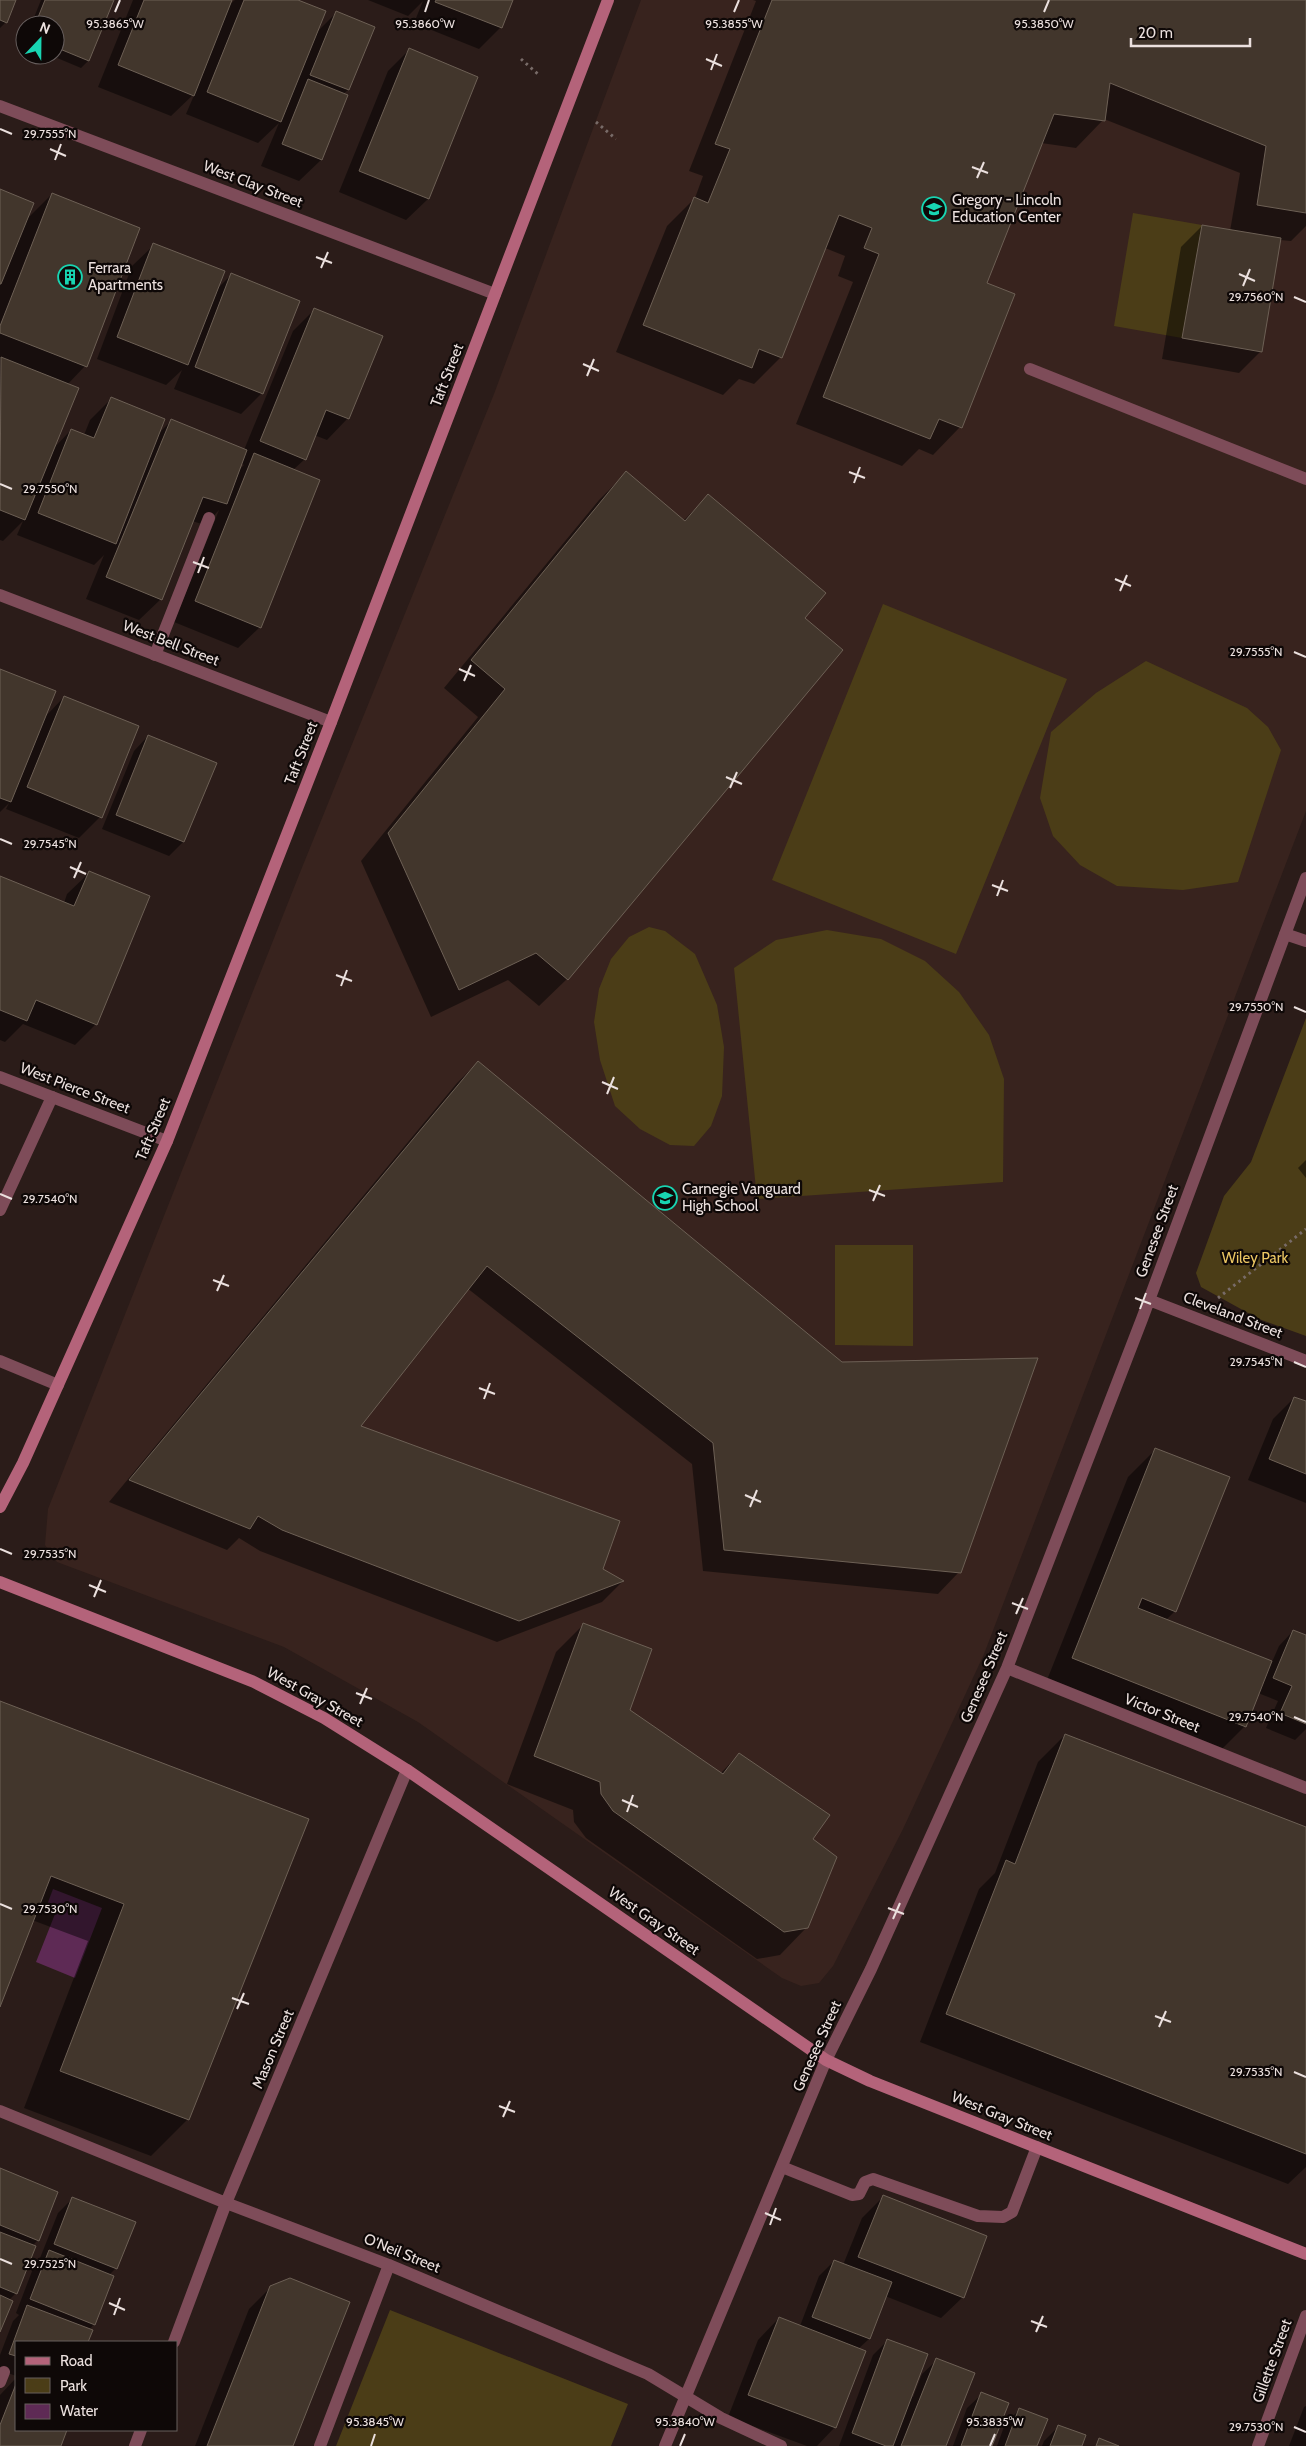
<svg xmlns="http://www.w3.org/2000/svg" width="1306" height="2446" font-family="Cabin,sans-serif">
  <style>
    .built { fill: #38231e }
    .green { fill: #4b3d17 }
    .water { fill: #5e2a55 }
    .shadow { fill: #0007; fill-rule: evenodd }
    .building { fill: #42362c; stroke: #6d6055 }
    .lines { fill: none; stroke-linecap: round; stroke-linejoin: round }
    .path { stroke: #786b68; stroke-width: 3; stroke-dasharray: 2.5 4; stroke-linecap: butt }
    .lane { stroke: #7e4c59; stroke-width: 12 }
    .street { stroke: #7e4c59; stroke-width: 12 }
    .secondary { stroke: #b4637a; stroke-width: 12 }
    .ticks { fill: none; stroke: #ebe0de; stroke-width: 2 }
    .labels { text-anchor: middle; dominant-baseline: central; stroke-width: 4.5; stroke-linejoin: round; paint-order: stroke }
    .street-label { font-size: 15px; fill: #ebe0de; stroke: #0e0807 }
    .poi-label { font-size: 15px; fill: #ebe0de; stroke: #0e0807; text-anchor: start }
    .park-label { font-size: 15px; fill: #ecc763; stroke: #0e0807 }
    .ticks-label { font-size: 12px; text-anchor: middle; fill: #ebe0de; stroke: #0e0807; stroke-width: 4.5; stroke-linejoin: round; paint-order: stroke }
  </style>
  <rect width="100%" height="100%" fill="#2b1c19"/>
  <path class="built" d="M641,0H1306V811L984,1654L903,1829L833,1966L819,1983L801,1986L782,1978L418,1722L284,1647L57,1562L45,1545L48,1509L299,875L494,394Z"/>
  <path class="green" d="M1133,213L1202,225L1182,338L1114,326Z
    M883,604L1067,679L956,954L772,880Z
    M1146,661L1247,708L1268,727L1281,750L1238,882L1183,890L1117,886L1080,865L1053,836L1040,798L1051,732L1096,693Z
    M649,927L665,931L695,954L717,1005L724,1047L722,1096L711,1126L694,1146L670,1145L640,1129L615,1106L600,1060L594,1022L599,989L611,959L629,937Z
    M827,930L881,939L925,961L959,992L989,1035L1004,1079L1003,1182L757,1199L734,968L776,940Z
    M1306,1018V1336L1259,1319L1201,1287L1196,1273L1224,1196L1251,1162Z
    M835,1245H913V1346L835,1345Z
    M390,2310L628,2404L611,2446H336Z"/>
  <path class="water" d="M53,1889L102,1908L75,1978L36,1962L57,1909L47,1905Z"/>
  <path class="shadow" d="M0,0H15L6,22L0,28Z
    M41,0H113L88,61L81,68L50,55H55V25H31Z
    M133,0H231L228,6L235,0H294L316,33L336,13L348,90L343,94L347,96L321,160L299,181L261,166L279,123L258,143L186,114L195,93L171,116L98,87Z
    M368,0H511L500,28L479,49L414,23L423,1L408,16Z
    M753,0H1306V226L1291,241L1280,240L1261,351L1239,373L1162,359L1181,247L1202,226L1230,231L1240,173L1104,119L1076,148L1041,143L986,284L960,427L933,455L919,449L902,466L796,424L853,282L838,276L845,256L825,248L781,357L754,384L739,379L723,395L616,352L667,226L695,198L703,176L689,171L756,1Z
    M409,50L477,77L428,199L406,220L339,192L388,71Z
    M0,191L25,221L52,194L85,366L67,385L53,449L71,430L84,435L90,420L111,399L158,434L171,421L244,450L293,331L314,310L348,418L327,440L314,435L305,459L293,470L260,627L238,648L174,622L219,510L205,525L192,521L161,599L139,620L86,599L104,555L94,565L17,535L23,521L3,541L0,540ZM241,463L244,465L238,471Z
    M154,245L216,290L231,275L262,393L241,414L174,389L182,370L166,385L97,359L132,266Z
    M626,473L683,521L708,496L803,618L567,979L539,1006L508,980L431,1017L361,861L478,717L444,688L599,500Z
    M0,670L44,718L64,697L100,817L79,838L6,809L9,803L0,812Z
    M148,736L215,763L183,842L169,856L102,829L134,751Z
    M89,873L96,1024L75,1045L23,1024L5,1042L0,1040V877L64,903L67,894Z
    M478,1062L959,1572L938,1594L703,1571L692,1464L467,1288L359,1426L622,1582L602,1602L497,1642L260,1551L239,1538L227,1550L109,1502L457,1083Z
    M1306,1160V1178L1298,1168Z
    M1294,1398L1306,1403V1503L1248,1480L1273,1419Z
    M1156,1449L1175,1611L1166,1620L1272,1662L1279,1646L1293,1631L1306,1637V1729L1295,1740L1266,1728L1278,1701L1258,1693L1245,1726L1217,1754L1045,1685L1128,1477Z
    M583,1625L628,1710L720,1774L739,1754L812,1840L807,1927L780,1955L757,1959L586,1838L574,1822L573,1810L507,1784L556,1652Z
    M0,1702L307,1820L188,2119L151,2156L24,2108L88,1941L32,1920L0,2004Z
    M1065,1735L1306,1829V2167L1288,2184L920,2042L979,1889L995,1873L1038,1762Z
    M0,2170L38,2240L32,2246L16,2293L9,2300L0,2329Z
    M883,2197L963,2297L941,2318L885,2296L869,2339L858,2349L835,2427L817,2446H807L728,2417L758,2340L779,2318L800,2326L819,2276L834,2261L843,2265L862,2218Z
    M72,2199L116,2268L109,2275L94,2324L89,2330L91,2331L87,2342H16V2376L0,2370V2355L13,2321L19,2315L16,2313L34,2266L42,2259L40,2258L58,2213Z
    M271,2287L292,2446H195L249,2309Z
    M887,2341L911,2396L913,2397L922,2374L937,2360L945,2446H839L873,2355Z
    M16,2378V2430H66L59,2446H0V2395Z
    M982,2394L991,2446H953L967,2408Z
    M1306,2406V2446H1289L1304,2407Z
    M1019,2410L1036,2446H997L1005,2424Z
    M1059,2426L1081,2446H1042L1044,2441Z"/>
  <path class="building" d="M0,0H16L7,23L0,20Z
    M45,0H114L89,61L55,47V25H35Z
    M144,0H232L194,96L118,65Z
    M244,0H298L326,11L281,122L207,92Z
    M436,0H513L502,28L435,2Z
    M772,0H1306V213L1257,205L1266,146L1110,83L1105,121L1054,114L987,283L1015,294L962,428L939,419L930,439L823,397L879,254L864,248L872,228L839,215L782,358L759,349L752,368L643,325L694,197L708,203L730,149L715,144Z
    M336,11L375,27L349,90L310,75Z
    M409,48L478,77L429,199L359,171Z
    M308,79L348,95L322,160L282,144Z
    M0,189L34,203L1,284H0Z
    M52,193L140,228L87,367L0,333V326Z
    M1202,225L1281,238L1262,352L1182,338Z
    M153,243L225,271L188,365L117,337Z
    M231,273L300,301L263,394L195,367Z
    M314,308L383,336L349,419L326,410L306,460L260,441Z
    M1,357L79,388L25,520L0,510Z
    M111,397L165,419L116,544L38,513L71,429L94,438Z
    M171,419L247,450L227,504L203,497L162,600L106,577Z
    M254,453L320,480L261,628L195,601Z
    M626,471L685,521L708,494L826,593L805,618L843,650L568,980L536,953L459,990L388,833L505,689L471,660Z
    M0,669L56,691L11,802L0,798Z
    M64,696L139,726L102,818L27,787Z
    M148,735L217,763L184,842L116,815Z
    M89,871L150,896L97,1025L36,1000L27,1021L0,1010V876L74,906Z
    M478,1061L842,1362L1038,1358L961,1573L724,1550L713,1443L487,1266L361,1426L620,1521L603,1569L624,1581L519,1621L282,1530L258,1516L250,1529L129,1480Z
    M1294,1397L1306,1401V1474L1269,1459Z
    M1155,1448L1230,1477L1176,1612L1142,1598L1138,1608L1272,1661L1246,1727L1072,1658Z
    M583,1623L652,1649L630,1710L723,1774L739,1753L830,1815L813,1839L837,1857L808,1928L784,1932L613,1811L601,1794L600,1782L534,1756Z
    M1293,1630L1306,1635V1724L1280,1713L1292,1686L1273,1678Z
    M0,1701L309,1819L189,2120L60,2071L124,1904L51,1876L0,2007Z
    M1065,1734L1306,1827V2154L946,2014L1006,1860L1015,1864Z
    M0,2168L58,2192L39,2241L0,2225Z
    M883,2195L987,2236L964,2298L858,2257Z
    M72,2197L136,2222L117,2269L54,2244Z
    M0,2232L36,2246L17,2294L0,2287Z
    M49,2250L114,2276L95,2325L30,2299Z
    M834,2260L892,2282L870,2339L812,2317Z
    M290,2278L350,2302L293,2446H207L270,2286Z
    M0,2295L13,2301L0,2332Z
    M27,2305L93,2330L88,2342H16V2356L9,2354Z
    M779,2317L866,2351L836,2428L748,2395Z
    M887,2339L928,2354L893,2446H886L852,2433Z
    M936,2358L975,2373L946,2446H901Z
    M16,2384V2430H67L61,2446H0V2425Z
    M981,2392L1009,2403L992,2446H961Z
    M1019,2408L1048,2419L1037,2446H1005Z
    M1058,2425L1086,2435L1082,2446H1050Z
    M1099,2438L1119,2446H1096Z"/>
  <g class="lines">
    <path class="path" d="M521,59L539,75
      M596,122L616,139
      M1218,1298L1306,1229"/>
    <path class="lane" d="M1030,369L1306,479
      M155,655L209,518
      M0,1210L52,1097
      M0,1361L58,1385
      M782,2167L852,2195L859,2194L865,2182L873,2179L978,2216L1003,2217L1012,2212L1037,2147
      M0,2382L4,2372
      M320,2446L389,2265"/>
    <path class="street" d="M0,106L495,294
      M0,595L331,722
      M1285,934L1306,941
      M0,1077L167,1141
      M1149,1300L1306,1361
      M1007,1668L1306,1788
      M0,2111L226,2203L389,2265L648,2374L721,2418L781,2446
      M174,2342L226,2203L407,1770
      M135,2446L141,2430
      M665,2446L826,2060L871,1969L1007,1668L1142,1319L1306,878
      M1258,2446L1306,2316"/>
    <path class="secondary" d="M0,1507L23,1463L167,1141L331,722L608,0
      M0,1582L254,1682L324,1718L407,1770L826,2060L870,2081L1306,2254"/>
  </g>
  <path class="ticks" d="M115,12L120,0M425,12L429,0M734,12L739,0M1044,12L1049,0M706,59L722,66M711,70L717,54M0,129L12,134M50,149L66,156M55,160L61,144M972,167L988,173M977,178L984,162M316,257L332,263M321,268L328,252M1239,274L1255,281M1243,286L1250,269M1294,297L1306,302M583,364L599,371M587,376L594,359M849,472L865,478M854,483L860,467M0,484L12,489M193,562L209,568M198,573L204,557M1115,579L1131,586M1120,591L1127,575M1294,652L1306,657M459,669L475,676M464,681L471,665M726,777L742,784M730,788L737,772M0,839L12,844M70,867L86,874M74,878L81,862M992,885L1008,891M997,896L1003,880M336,975L352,981M341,986L347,970M1294,1007L1306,1012M602,1082L618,1089M607,1094L614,1077M869,1190L885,1196M0,1194L12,1199M873,1201L880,1185M213,1280L229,1286M217,1291L224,1275M1135,1298L1151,1304M1140,1309L1146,1293M1294,1362L1306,1367M479,1388L495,1394M484,1399L490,1383M745,1495L761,1502M750,1507L757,1490M0,1549L12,1554M89,1585L106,1592M94,1597L101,1580M1012,1603L1028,1609M1016,1614L1023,1598M356,1693L372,1699M360,1704L367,1688M1294,1717L1306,1722M622,1800L638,1807M627,1812L633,1795M0,1904L12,1909M888,1908L904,1914M893,1919L900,1903M232,1998L249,2004M237,2009L244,1993M1155,2016L1171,2022M1159,2027L1166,2011M1294,2072L1306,2077M499,2106L515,2112M503,2117L510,2101M765,2213L781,2220M770,2225L776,2208M0,2259L12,2264M109,2303L125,2310M114,2315L120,2298M1031,2321L1047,2327M1036,2332L1043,2316M1294,2427L1306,2432M371,2446L375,2434M680,2446L685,2434M990,2446L995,2434"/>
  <defs>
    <g id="school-ring" transform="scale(1.25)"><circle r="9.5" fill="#0e0807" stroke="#18d5b2" stroke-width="1.5"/><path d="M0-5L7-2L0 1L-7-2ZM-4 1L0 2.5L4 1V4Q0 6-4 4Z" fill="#18d5b2"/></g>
    <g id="building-ring" transform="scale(1.25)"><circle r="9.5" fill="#0e0807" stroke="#18d5b2" stroke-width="1.5"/><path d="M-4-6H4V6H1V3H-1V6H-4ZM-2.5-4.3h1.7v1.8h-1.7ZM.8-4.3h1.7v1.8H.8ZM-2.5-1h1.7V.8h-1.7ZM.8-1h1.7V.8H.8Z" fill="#18d5b2"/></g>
  </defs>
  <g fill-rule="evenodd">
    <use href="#school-ring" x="934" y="209"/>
    <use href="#building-ring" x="70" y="277"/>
    <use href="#school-ring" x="665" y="1198"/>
  </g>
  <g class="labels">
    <g class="street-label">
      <text transform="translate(253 184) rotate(21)">West Clay Street</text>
      <text transform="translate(447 375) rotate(-69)">Taft Street</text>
      <text transform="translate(171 643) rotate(21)">West Bell Street</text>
      <text transform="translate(301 753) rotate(-69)">Taft Street</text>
      <text transform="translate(75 1088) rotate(21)">West Pierce Street</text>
      <text transform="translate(153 1129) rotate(-67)">Taft Street</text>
      <text transform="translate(1157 1231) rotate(-70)">Genesee Street</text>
      <text transform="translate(1233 1315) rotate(21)">Cleveland Street</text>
      <text transform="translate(984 1677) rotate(-67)">Genesee Street</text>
      <text transform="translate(315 1697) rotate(29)">West Gray Street</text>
      <text transform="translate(1162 1713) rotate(22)">Victor Street</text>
      <text transform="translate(654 1921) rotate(35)">West Gray Street</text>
      <text transform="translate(817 2046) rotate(-66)">Genesee Street</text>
      <text transform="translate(273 2049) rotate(-67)">Mason Street</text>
      <text transform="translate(1002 2116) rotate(22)">West Gray Street</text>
      <text transform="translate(402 2253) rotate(22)">O'Neil Street</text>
      <text transform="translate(1272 2361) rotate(-70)">Gillette Street</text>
    </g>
    <g class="poi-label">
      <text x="952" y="200">Gregory - Lincoln<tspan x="952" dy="17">Education Center</tspan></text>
      <text x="88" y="268">Ferrara<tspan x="88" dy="17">Apartments</tspan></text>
      <text x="682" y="1189">Carnegie Vanguard<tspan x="682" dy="17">High School</tspan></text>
    </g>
    <g class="park-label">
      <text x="1255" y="1258">Wiley Park</text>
    </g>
  </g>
  <g class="ticks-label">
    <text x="115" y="28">95.3865°W</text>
    <text x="425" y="28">95.3860°W</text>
    <text x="734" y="28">95.3855°W</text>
    <text x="1044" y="28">95.3850°W</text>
    <text x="50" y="138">29.7555°N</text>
    <text x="1256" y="301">29.7560°N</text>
    <text x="50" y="493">29.7550°N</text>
    <text x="1256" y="656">29.7555°N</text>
    <text x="50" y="848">29.7545°N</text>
    <text x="1256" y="1011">29.7550°N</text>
    <text x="50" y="1203">29.7540°N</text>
    <text x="1256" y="1366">29.7545°N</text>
    <text x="50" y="1558">29.7535°N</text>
    <text x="1256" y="1721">29.7540°N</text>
    <text x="50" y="1913">29.7530°N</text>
    <text x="1256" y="2076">29.7535°N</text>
    <text x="50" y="2268">29.7525°N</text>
    <text x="375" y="2426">95.3845°W</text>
    <text x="685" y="2426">95.3840°W</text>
    <text x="995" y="2426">95.3835°W</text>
    <text x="1256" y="2431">29.7530°N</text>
  </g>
  <rect x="15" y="2341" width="162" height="90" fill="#0e0807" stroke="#665e5d"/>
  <rect x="25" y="2357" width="25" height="8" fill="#b4637a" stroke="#665e5d"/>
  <text x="60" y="2366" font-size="15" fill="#ebe0de">Road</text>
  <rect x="25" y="2378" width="25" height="15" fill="#4b3d17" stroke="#665e5d"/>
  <text x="60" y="2391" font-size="15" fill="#ebe0de">Park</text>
  <rect x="25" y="2404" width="25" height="15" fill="#5e2a55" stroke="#665e5d"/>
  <text x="60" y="2416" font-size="15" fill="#ebe0de">Water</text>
  <g transform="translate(40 40) rotate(22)"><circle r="24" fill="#0e0807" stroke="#665e5d"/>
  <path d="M0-4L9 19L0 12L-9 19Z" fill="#18d5b2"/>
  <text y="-8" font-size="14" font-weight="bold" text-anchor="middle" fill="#ebe0de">N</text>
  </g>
  <path d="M1131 38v8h119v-8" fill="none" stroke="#ebe0de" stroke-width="2.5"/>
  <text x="1138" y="38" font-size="15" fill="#ebe0de" stroke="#0e0807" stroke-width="4" paint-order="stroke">20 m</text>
</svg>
